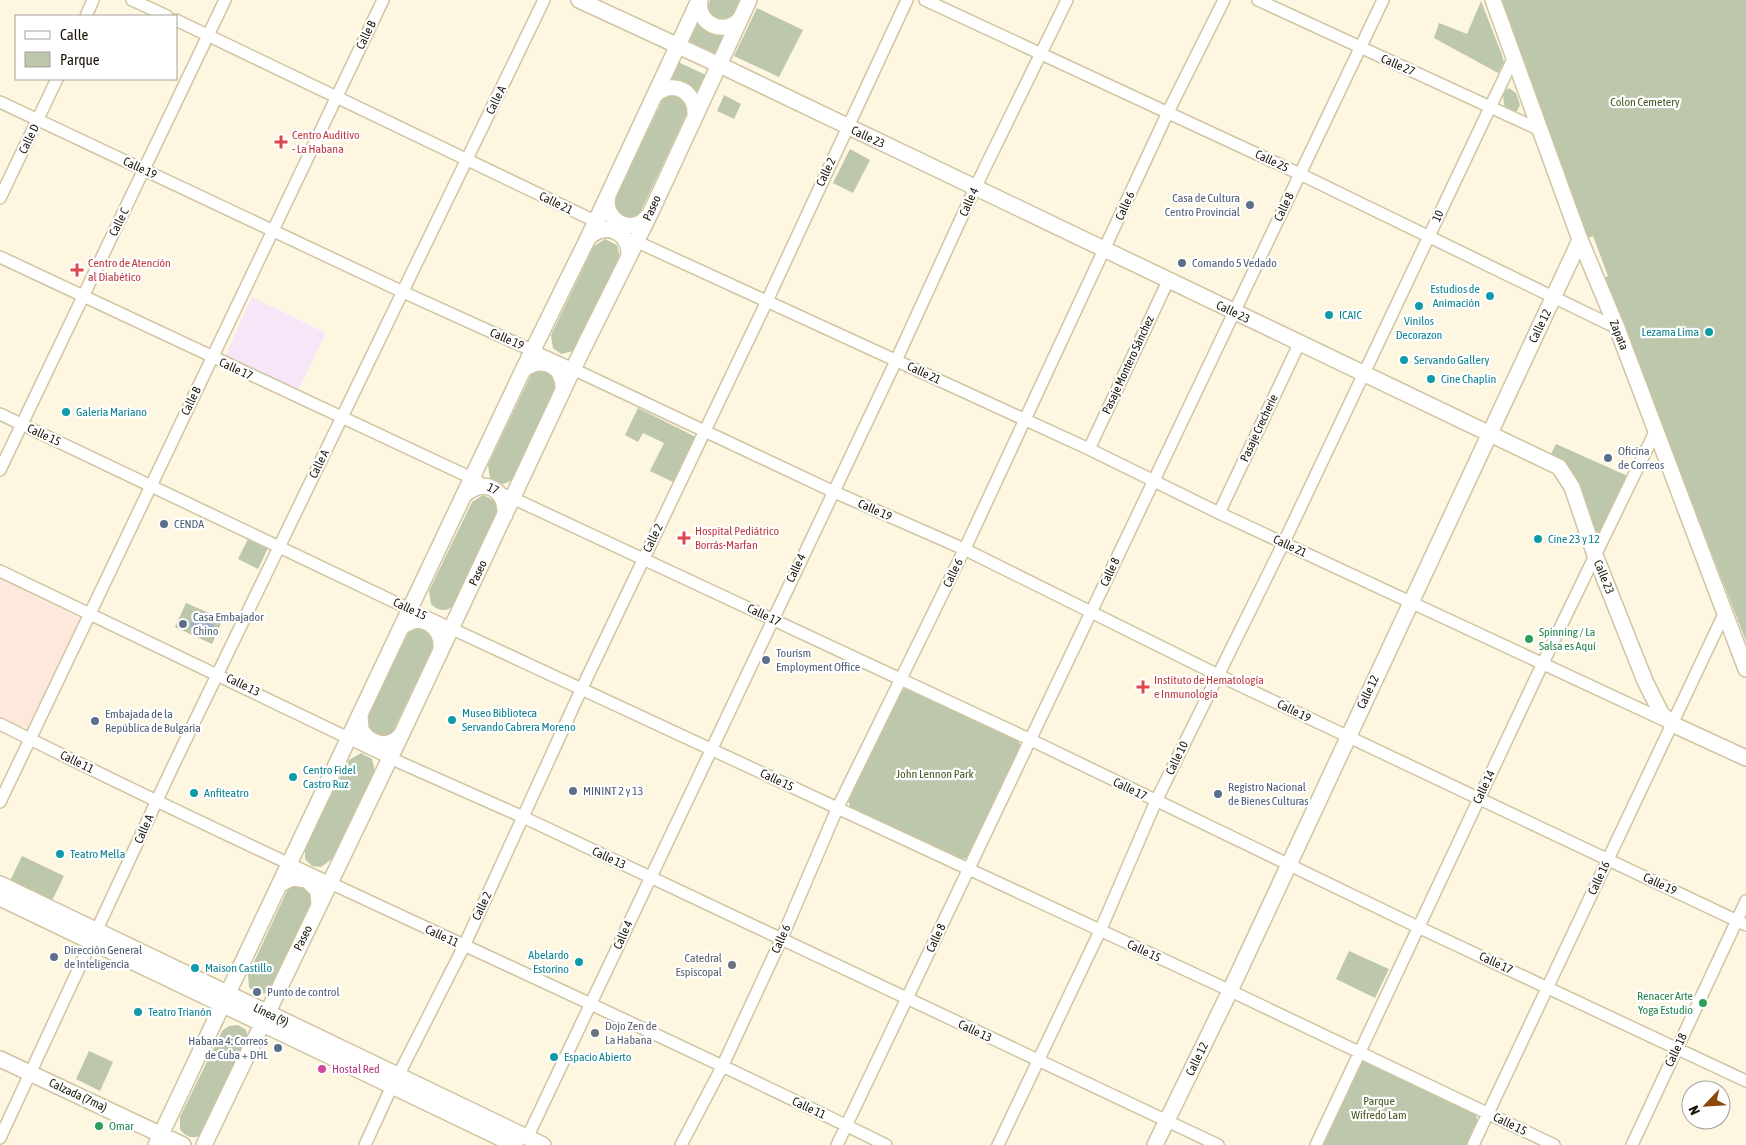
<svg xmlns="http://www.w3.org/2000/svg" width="1746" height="1145" font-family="'Asap Condensed',sans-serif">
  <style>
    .industrial { fill: #f7e6f7 }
    .education { fill: #fee7db }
    .green { fill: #bdc7ac }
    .water { fill: #9db1cf }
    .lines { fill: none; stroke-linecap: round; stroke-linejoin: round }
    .minor-casing { stroke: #d0c4a1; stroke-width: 14 }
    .major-casing { stroke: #d0c4a1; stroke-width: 18 }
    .minor { stroke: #fff; stroke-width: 11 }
    .major { stroke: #fff; stroke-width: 15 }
    .health-dot { fill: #e0444e; stroke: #fff; stroke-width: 2 }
    .service-dot { fill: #5c6f8a; stroke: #fff; stroke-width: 2 }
    .culture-dot { fill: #0f9aa8; stroke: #fff; stroke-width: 2 }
    .leisure-dot { fill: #2e9e5b; stroke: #fff; stroke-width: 2 }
    .worship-dot { fill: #6b7280; stroke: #fff; stroke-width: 2 }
    .hotel-dot { fill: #d1479c; stroke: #fff; stroke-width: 2 }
    .labels { text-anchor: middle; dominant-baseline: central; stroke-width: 4.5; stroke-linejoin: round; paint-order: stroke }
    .street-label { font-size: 12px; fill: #1a1508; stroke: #fff }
    .park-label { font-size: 12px; fill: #475723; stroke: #fff }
    .health-label { font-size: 12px; fill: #be3a42; stroke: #fff; text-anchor: start }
    .service-label { font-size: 12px; fill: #4e5e75; stroke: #fff; text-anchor: start }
    .culture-label { font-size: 12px; fill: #0d838f; stroke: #fff; text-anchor: start }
    .leisure-label { font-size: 12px; fill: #27864d; stroke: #fff; text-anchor: start }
    .worship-label { font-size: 12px; fill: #5b616d; stroke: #fff; text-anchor: end }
    .hotel-label { font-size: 12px; fill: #b23c85; stroke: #fff; text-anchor: start }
  </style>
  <rect width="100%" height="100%" fill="#fdf6e0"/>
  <path class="industrial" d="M252,297L326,333L298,391L225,356Z"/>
  <path class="education" d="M0,579L80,618L27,729L0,716Z"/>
  <path class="green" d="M710,0H742L734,17L717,23L707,9Z
    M1500,0H1746V641L1604,278L1608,276L1593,236L1588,238L1586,234Z
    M1481,1L1502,55L1504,62L1498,73L1434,38L1439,23L1467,34Z
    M757,8L803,30L779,77L734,56Z
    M698,21L719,35L729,37L718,55L689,41Z
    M678,62L708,76L698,96L668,81L675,63Z
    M1509,88L1516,93L1520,105L1517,111L1512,112L1504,105L1503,93Z
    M665,95H682L688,111L639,215L636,219L622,221L613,203Z
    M724,95L741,104L734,119L717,111Z
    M850,149L870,160L853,193L833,183Z
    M605,239L617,245L620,258L574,351L561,354L553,348L551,335L594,246Z
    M538,370L551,372L557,388L514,478C507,485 498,486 490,478L488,465L531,375Z
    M638,408L696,437L673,482L650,471L664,443L643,433L638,442L625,435Z
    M1556,444L1632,478L1595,555L1580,509L1548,460Z
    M483,495L495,501L497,514L455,604C448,612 439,612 431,604L429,591L472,502Z
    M248,539L268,548L258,569L238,559Z
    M186,603L223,619L212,644L175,627Z
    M429,627L435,643L392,733L385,739L368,733L366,721L409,631L412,628Z
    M908,688L1018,740L1023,751L971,857L962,859L851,809L847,797L898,692Z
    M361,753L372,759L375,772L332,859L321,867L312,866L305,859V847L349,760Z
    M22,856L64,876L51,903L9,883Z
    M294,885H307L315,900L269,993L255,994L249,987L248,975L287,891Z
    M1349,951L1389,969L1375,998L1336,979Z
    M238,1025L246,1030L249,1039L204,1133C195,1140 186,1138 180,1129V1117L222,1031L229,1026Z
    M89,1051L113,1062L100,1091L76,1079Z
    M1364,1059L1476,1114L1478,1125L1468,1145H1319L1357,1064Z"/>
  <path class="water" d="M195,615L214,625L212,635L209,636L190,627L192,616Z"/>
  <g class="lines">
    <g class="minor-casing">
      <path id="minor" d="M132,0L167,16
        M925,0L1300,174L1617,328
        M1258,0L1538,129
        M86,16L93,0
        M176,20L601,224
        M0,102L403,292L573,369L832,491L964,549L1218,675L1746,925
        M0,198L57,79
        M631,239L1089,449L1219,513L1668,722
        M0,257L478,481
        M0,414L403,606L1218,985L1554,1145
        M1089,449L1168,281
        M0,470L225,0
        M506,495L1031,740L1418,927L1746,1081
        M1219,513L1299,344
        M0,571L390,758L523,817L1218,1145
        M0,724C292,871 593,1000 886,1145
        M0,802L383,0
        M398,1076L464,946L581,690L767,301L907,0
        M0,1138L173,766L544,0
        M527,1138L894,365L975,188L1067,0
        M365,1145L392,1086
        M681,1145L722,1067L781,940L837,809L968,542L1168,112L1224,0
        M837,1145L1383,0
        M998,1145L1100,931L1156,801L1284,542L1513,59
        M1316,1145L1542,665L1656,430
        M1473,1145L1725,612
        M1632,1145L1746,901"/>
    </g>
    <g class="major-casing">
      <path id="major" d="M579,0L728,69L1559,467L1572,487L1595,555L1645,681L1661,713L1672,724L1746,758
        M700,0C696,25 726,37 741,18
        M1493,0L1579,237L1617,328L1746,669
        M655,95C673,79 696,91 695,115
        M608,196C602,220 632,237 648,216
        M588,238C606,221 630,232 629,256
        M523,370C543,355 564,366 563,390
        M465,494C486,477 506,490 505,515
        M401,628C419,612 442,624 441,648
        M360,715L361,730C371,745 389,749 401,735
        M0,884L543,1145
        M279,885L292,878L307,880L318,891L319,906
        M0,898L515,1145
        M0,1059L183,1145
        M156,1145L523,370L588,238L699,0
        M204,1145L403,731L573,369L650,214L749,0
        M1155,1145L1230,991L1580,240"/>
    </g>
    <use href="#minor" class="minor"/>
    <use href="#major" class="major"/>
  </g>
  <g class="health-dot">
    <path d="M278.5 134.5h5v5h5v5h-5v5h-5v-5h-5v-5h5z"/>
    <path d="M74.5 262.5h5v5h5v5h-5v5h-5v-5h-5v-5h5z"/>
    <path d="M681.5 530.5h5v5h5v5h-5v5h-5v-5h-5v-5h5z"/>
    <path d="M1140.5 679.5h5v5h5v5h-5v5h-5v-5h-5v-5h5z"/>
  </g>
  <g class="service-dot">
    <circle cx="1250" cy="205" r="5"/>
    <circle cx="1182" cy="263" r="5"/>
    <circle cx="1608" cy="458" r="5"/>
    <circle cx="164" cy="524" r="5"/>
    <circle cx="183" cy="624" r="5"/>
    <circle cx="766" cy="660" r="5"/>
    <circle cx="95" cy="721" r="5"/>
    <circle cx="573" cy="791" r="5"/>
    <circle cx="1218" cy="794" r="5"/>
    <circle cx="54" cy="957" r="5"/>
    <circle cx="257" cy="992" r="5"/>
    <circle cx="278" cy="1048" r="5"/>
  </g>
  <g class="culture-dot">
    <circle cx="1490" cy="296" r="5"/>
    <circle cx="1419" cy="306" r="5"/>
    <circle cx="1329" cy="315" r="5"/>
    <circle cx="1709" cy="332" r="5"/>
    <circle cx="1404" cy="360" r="5"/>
    <circle cx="1431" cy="379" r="5"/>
    <circle cx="66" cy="412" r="5"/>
    <circle cx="1538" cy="539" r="5"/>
    <circle cx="452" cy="720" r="5"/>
    <circle cx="293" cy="777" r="5"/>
    <circle cx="194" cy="793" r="5"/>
    <circle cx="60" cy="854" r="5"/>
    <circle cx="579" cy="962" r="5"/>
    <circle cx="195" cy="968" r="5"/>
    <circle cx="138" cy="1012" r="5"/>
    <circle cx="554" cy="1057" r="5"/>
  </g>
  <g class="leisure-dot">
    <circle cx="1529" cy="639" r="5"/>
    <circle cx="1703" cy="1003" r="5"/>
    <circle cx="99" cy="1126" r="5"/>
  </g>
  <g class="worship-dot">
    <circle cx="732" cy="965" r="5"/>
    <circle cx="595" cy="1033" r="5"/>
  </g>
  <circle class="hotel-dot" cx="322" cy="1069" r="5"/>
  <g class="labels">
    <g class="street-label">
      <text transform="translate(366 35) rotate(-64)">Calle B</text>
      <text transform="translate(1398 65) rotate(24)">Calle 27</text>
      <text transform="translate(496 100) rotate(-64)">Calle A</text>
      <text transform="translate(868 137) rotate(25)">Calle 23</text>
      <text transform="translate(29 139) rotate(-64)">Calle D</text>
      <text transform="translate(1272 161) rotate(25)">Calle 25</text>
      <text transform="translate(140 168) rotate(25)">Calle 19</text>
      <text transform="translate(826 172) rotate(-65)">Calle 2</text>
      <text transform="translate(969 202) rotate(-66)">Calle 4</text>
      <text transform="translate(556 203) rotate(26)">Calle 21</text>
      <text transform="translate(1125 206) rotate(-66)">Calle 6</text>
      <text transform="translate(1284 207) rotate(-64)">Calle 8</text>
      <text transform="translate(652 208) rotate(-65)">Paseo</text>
      <text transform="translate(1438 216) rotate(-65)">10</text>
      <text transform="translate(119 222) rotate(-64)">Calle C</text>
      <text transform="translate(1233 312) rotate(26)">Calle 23</text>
      <text transform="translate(1540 326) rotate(-64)">Calle 12</text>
      <text transform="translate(1619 335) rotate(68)">Zapata</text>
      <text transform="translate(507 339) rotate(24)">Calle 19</text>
      <text transform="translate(1128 365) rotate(-65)">Pasaje Montero Sánchez</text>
      <text transform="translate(236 369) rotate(25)">Calle 17</text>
      <text transform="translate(924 373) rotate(25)">Calle 21</text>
      <text transform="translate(191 401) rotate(-64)">Calle B</text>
      <text transform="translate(1259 428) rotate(-65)">Pasaje Crecherie</text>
      <text transform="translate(44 435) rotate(25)">Calle 15</text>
      <text transform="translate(319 464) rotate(-64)">Calle A</text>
      <text transform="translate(493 489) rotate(26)">17</text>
      <text transform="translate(875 510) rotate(24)">Calle 19</text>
      <text transform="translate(653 538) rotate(-64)">Calle 2</text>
      <text transform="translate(1290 546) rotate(25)">Calle 21</text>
      <text transform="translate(796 568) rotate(-65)">Calle 4</text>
      <text transform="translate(1110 572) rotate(-65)">Calle 8</text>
      <text transform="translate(478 573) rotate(-65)">Paseo</text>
      <text transform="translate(953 573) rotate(-64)">Calle 6</text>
      <text transform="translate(1604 577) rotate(68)">Calle 23</text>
      <text transform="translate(410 609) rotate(25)">Calle 15</text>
      <text transform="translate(764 615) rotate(25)">Calle 17</text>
      <text transform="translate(243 685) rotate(26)">Calle 13</text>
      <text transform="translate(1368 692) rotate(-65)">Calle 12</text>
      <text transform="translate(1294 711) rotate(26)">Calle 19</text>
      <text transform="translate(1177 758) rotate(-64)">Calle 10</text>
      <text transform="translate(77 762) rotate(26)">Calle 11</text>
      <text transform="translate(777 780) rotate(25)">Calle 15</text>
      <text transform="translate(1484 787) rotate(-65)">Calle 14</text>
      <text transform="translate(1130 789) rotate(26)">Calle 17</text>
      <text transform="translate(144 829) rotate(-66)">Calle A</text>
      <text transform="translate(609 858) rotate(25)">Calle 13</text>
      <text transform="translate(1599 878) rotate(-65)">Calle 16</text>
      <text transform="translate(1660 884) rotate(25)">Calle 19</text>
      <text transform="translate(482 906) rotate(-65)">Calle 2</text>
      <text transform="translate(623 935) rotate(-66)">Calle 4</text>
      <text transform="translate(442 936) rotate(25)">Calle 11</text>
      <text transform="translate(303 938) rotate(-64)">Paseo</text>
      <text transform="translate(936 938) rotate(-65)">Calle 8</text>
      <text transform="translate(781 939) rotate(-66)">Calle 6</text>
      <text transform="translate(1144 951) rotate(25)">Calle 15</text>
      <text transform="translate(1496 963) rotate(25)">Calle 17</text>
      <text transform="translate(271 1015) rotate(26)">Línea (9)</text>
      <text transform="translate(975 1031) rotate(25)">Calle 13</text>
      <text transform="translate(1676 1050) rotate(-65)">Calle 18</text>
      <text transform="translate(1197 1059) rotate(-64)">Calle 12</text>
      <text transform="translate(78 1095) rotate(25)">Calzada (7ma)</text>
      <text transform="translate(809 1108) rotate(25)">Calle 11</text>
      <text transform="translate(1510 1124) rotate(26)">Calle 15</text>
    </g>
    <g class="park-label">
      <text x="1645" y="102">Colon Cemetery</text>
      <text x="935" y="774">John Lennon Park</text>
      <text x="1379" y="1101">Parque<tspan x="1379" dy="14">Wifredo Lam</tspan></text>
    </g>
    <g class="health-label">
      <text x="292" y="135">Centro Auditivo<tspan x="292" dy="14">- La Habana</tspan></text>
      <text x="88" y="263">Centro de Atención<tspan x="88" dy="14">al Diabético</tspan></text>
      <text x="695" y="531">Hospital Pediátrico<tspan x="695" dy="14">Borrás-Marfan</tspan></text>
      <text x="1154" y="680">Instituto de Hematología<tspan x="1154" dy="14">e Inmunología</tspan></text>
    </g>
    <g class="service-label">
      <text x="1240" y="198" text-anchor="end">Casa de Cultura<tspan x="1240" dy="14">Centro Provincial</tspan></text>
      <text x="1192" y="263">Comando 5 Vedado</text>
      <text x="1618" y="451">Oficina<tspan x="1618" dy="14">de Correos</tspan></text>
      <text x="174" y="524">CENDA</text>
      <text x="193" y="617">Casa Embajador<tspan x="193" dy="14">Chino</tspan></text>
      <text x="776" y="653">Tourism<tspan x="776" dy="14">Employment Office</tspan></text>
      <text x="105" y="714">Embajada de la<tspan x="105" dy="14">República de Bulgaria</tspan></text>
      <text x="1228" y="787">Registro Nacional<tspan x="1228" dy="14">de Bienes Culturas</tspan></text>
      <text x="583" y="791">MININT 2 y 13</text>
      <text x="64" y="950">Dirección General<tspan x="64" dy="14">de Inteligencia</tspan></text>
      <text x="267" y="992">Punto de control</text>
      <text x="268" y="1041" text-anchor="end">Habana 4: Correos<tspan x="268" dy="14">de Cuba + DHL</tspan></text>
    </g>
    <g class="culture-label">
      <text x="1480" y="289" text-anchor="end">Estudios de<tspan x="1480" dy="14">Animación</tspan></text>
      <text x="1339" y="315">ICAIC</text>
      <text x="1419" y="321" text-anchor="middle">Vinilos<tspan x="1419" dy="14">Decorazon</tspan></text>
      <text x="1699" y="332" text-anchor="end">Lezama Lima</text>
      <text x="1414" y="360">Servando Gallery</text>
      <text x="1441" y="379">Cine Chaplin</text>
      <text x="76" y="412">Galería Mariano</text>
      <text x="1548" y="539">Cine 23 y 12</text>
      <text x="462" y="713">Museo Biblioteca<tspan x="462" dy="14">Servando Cabrera Moreno</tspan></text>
      <text x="303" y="770">Centro Fidel<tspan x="303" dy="14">Castro Ruz</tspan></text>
      <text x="204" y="793">Anfiteatro</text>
      <text x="70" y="854">Teatro Mella</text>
      <text x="569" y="955" text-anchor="end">Abelardo<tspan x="569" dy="14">Estorino</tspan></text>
      <text x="205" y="968">Maison Castillo</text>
      <text x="148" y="1012">Teatro Trianón</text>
      <text x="564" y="1057">Espacio Abierto</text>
    </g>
    <g class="leisure-label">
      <text x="1539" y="632">Spinning / La<tspan x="1539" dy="14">Salsa es Aquí</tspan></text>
      <text x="1693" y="996" text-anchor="end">Renacer Arte<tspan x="1693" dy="14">Yoga Estudio</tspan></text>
      <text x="109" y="1126">Omar</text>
    </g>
    <g class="worship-label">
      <text x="722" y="958">Catedral<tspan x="722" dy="14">Espiscopal</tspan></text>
      <text x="605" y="1026" text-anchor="start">Dojo Zen de<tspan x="605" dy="14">La Habana</tspan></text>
    </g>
    <g class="hotel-label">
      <text x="332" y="1069">Hostal Red</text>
    </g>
  </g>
  <rect x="15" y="15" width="162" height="65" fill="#ffffff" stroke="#a3a19c"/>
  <rect x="25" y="31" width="25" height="8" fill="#ffffff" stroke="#a3a19c"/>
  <text x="60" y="40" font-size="15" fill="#1a1508">Calle</text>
  <rect x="25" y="52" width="25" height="15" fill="#bdc7ac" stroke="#a3a19c"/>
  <text x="60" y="65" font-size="15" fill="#1a1508">Parque</text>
  <g transform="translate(1706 1105) rotate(245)"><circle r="24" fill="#ffffff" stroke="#a3a19c"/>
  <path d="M0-4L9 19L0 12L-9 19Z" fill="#874a09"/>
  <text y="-8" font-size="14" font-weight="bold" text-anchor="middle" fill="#1a1508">N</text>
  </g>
</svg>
